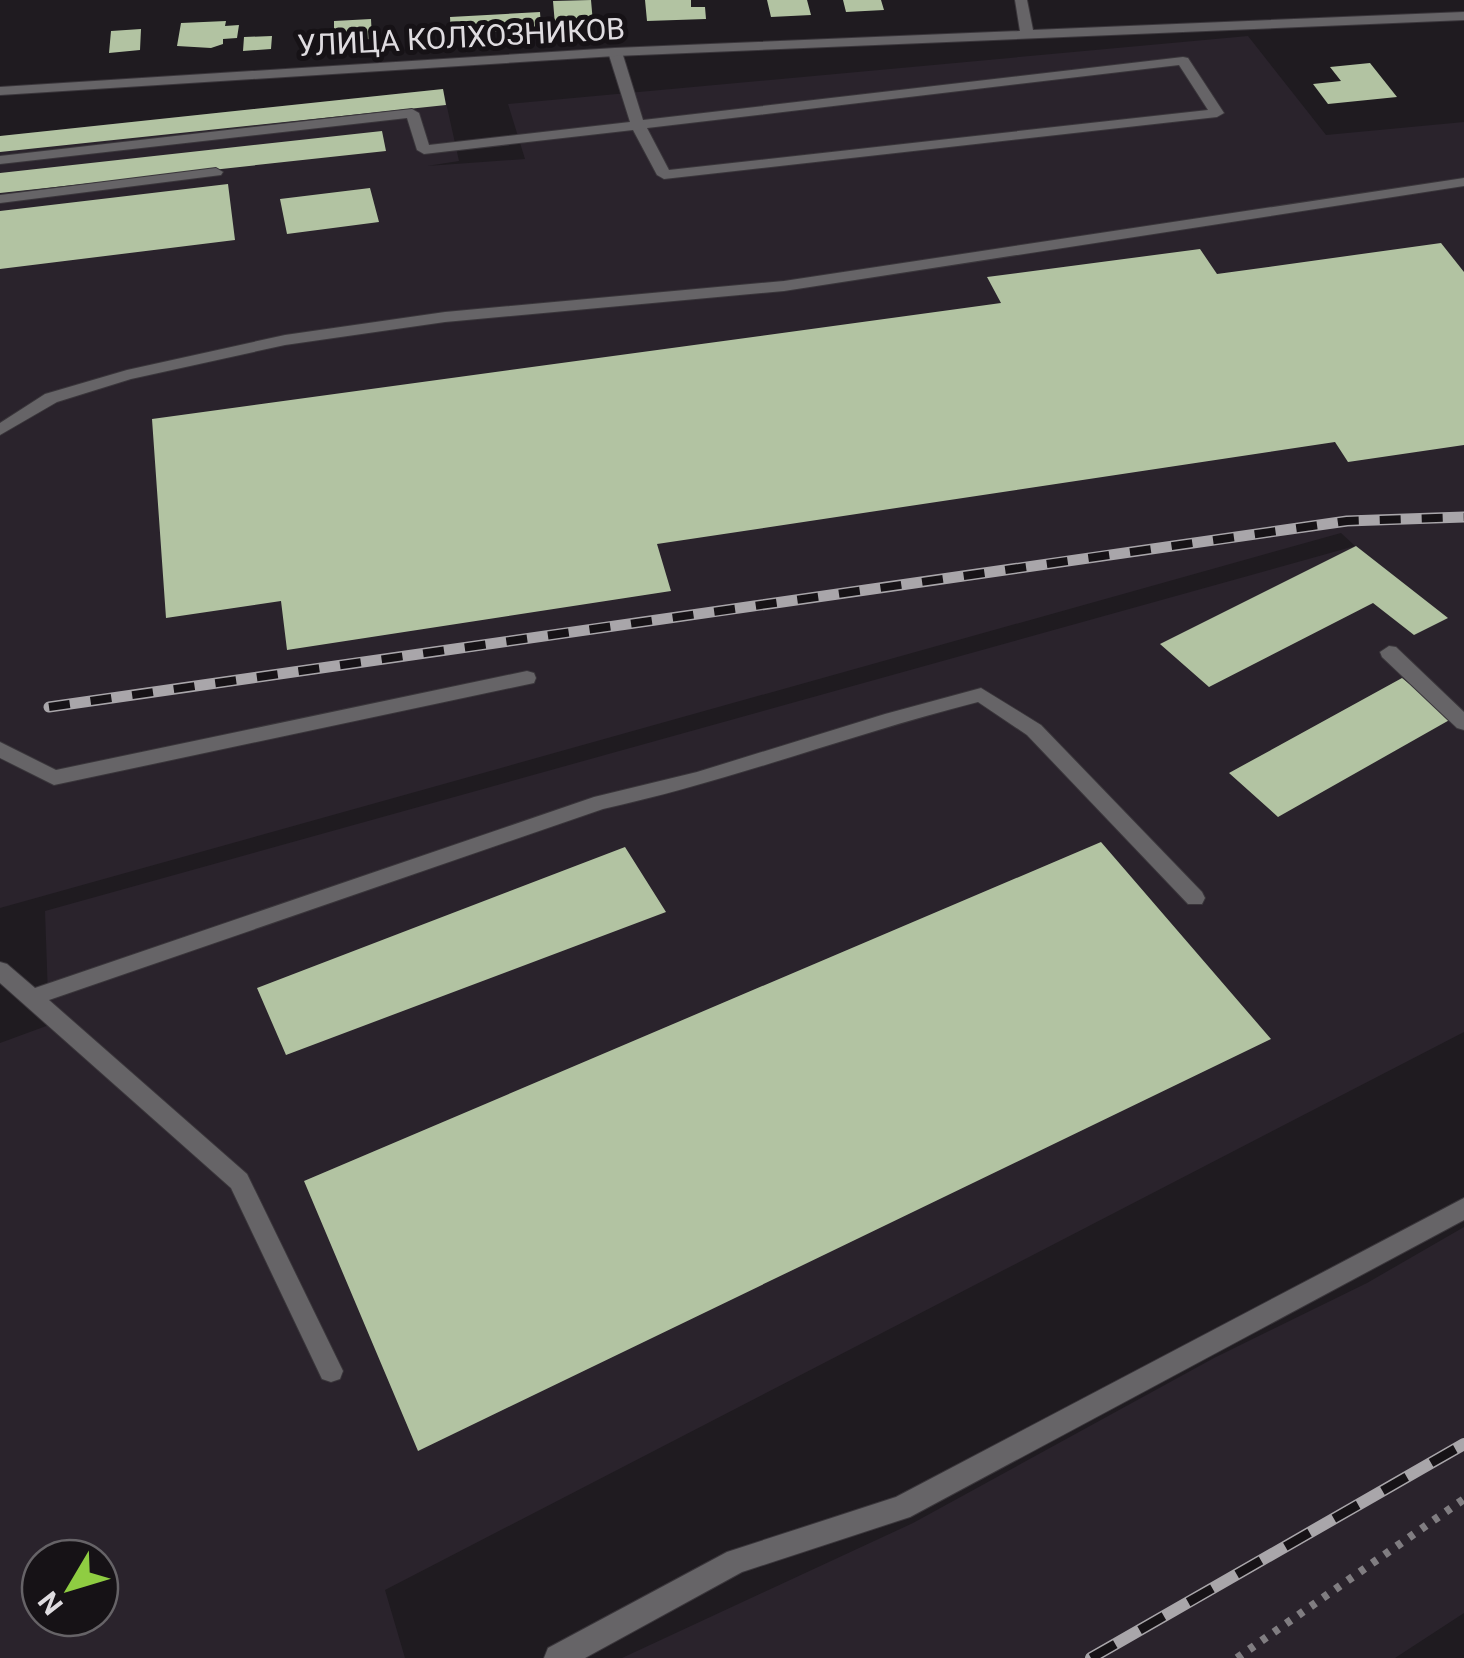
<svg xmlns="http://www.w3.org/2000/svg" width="1464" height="1658" font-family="Roboto,sans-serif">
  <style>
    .built { fill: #2a232c; fill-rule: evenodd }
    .building { fill: #b2c3a2 }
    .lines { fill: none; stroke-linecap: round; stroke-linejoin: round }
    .lane-casing { stroke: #3a363b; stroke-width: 2 }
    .street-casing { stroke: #3a363b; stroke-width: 2 }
    .path { stroke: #807d81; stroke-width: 8; stroke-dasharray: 6 9; stroke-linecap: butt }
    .lane { fill: #666467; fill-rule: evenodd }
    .street { fill: #666467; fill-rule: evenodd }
    .rail-far1-casing { stroke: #a9a6aa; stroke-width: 11 }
    .rail-casing { stroke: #a9a6aa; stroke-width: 12 }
    .rail-far1 { stroke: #161216; stroke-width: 8; stroke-dasharray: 21; stroke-linecap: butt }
    .rail { stroke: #161216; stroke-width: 9; stroke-dasharray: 28; stroke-linecap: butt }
    .labels { text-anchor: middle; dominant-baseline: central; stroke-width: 10; stroke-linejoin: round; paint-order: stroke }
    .far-street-label { font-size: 30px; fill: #dfdce0; stroke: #161216 }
  </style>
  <rect width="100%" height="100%" fill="#1f1b20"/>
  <path class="built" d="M1248,36L1326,135L1464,122V1032L385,1590L405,1658H0V1043L49,1025L45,911L1355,546L1341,533L0,908V136L443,89L459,161L427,166L525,159L508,104ZM40,1558H100V1618H40Z
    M1464,1227V1613L1395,1658H622L913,1523L1214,1358L1367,1283Z"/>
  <path class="building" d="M591,0L593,23L555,25L553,1Z
    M645,0H691V7H705L706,19L647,21Z
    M767,0H807L811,15L771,17Z
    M843,0H881L884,10L846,12Z
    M540,12L541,28L451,35L450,17Z
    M371,19L372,39L334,41V21Z
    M226,21L225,26L239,25L237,38L223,39V44L211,48L177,46L181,23Z
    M141,29L140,50L109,53L111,31Z
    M272,36L271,49L243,51L244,37Z
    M1370,63L1397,97L1328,104L1313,84L1341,81L1330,67Z
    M443,89L446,105L0,152V136Z
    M382,131L386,151L0,193V173Z
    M228,184L235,240L0,269V211Z
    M370,188L379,222L287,234L280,199Z
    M1441,243L1464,272V445L1348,462L1335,442L657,544L671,591L287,650L281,601L166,618L152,419L1001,303L987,277L1200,249L1217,274Z
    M1356,546L1448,618L1414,635L1373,603L1209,687L1160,644Z
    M1402,678L1453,718L1278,817L1229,773Z
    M1101,842L1271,1039L418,1451L304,1181Z
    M625,847L666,912L286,1055L257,988Z"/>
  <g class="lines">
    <g class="lane-casing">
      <path id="lane" d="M615,48L622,52L643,120L1183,57L1188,58L1224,113L1217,117L664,179L657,175L633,130L424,154L417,150L407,118L0,164V156L412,109L419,113L429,145L630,122L608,52ZM1179,65L1208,110L669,170L647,128Z
        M216,168L223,172L221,175L0,203V195Z
        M1464,178V186L784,291L445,322L285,345L131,379L57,402L0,435V423L45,394L127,370L285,335L445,312L784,281Z
        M1389,646L1396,647L1464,712V730L1457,728L1382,657L1380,652Z
        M527,671L534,673L536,678L534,683L54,785L0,758V742L56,770Z
        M981,688L1041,725L1202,892L1205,898L1202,904H1188L1027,735L978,702C852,734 730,781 603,809L49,1000L247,1174L343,1371L340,1379L331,1382L322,1379L231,1188L0,983V962L7,964L35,988L594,797L697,772L885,714Z
        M1464,1198V1220L910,1517L742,1572L585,1658H544L548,1648L727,1552L896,1497Z"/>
    </g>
    <g class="street-casing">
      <path id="street" d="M1015,0H1027L1033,30L1464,12V20L615,56L0,95V87L615,48L1020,31Z"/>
    </g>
    <path class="path" d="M1237,1658L1464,1499"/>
    <use href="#lane" class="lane"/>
    <use href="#street" class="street"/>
    <g class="rail-far1-casing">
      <path id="rail-far1" d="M49,707L1347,521L1464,517"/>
    </g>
    <g class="rail-casing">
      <path id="rail" d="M1091,1658L1464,1444"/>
    </g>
    <use href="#rail-far1" class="rail-far1"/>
    <use href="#rail" class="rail"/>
  </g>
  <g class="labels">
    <g class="far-street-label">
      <text transform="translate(461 37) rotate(-3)">УЛИЦА КОЛХОЗНИКОВ</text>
    </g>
  </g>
  <g transform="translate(70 1588) rotate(232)"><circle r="48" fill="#161216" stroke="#666367" stroke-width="2.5"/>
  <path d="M0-8L18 38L0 25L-18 38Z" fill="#8fcd42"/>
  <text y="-15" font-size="28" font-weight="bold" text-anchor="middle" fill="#dfdce0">N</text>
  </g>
</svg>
